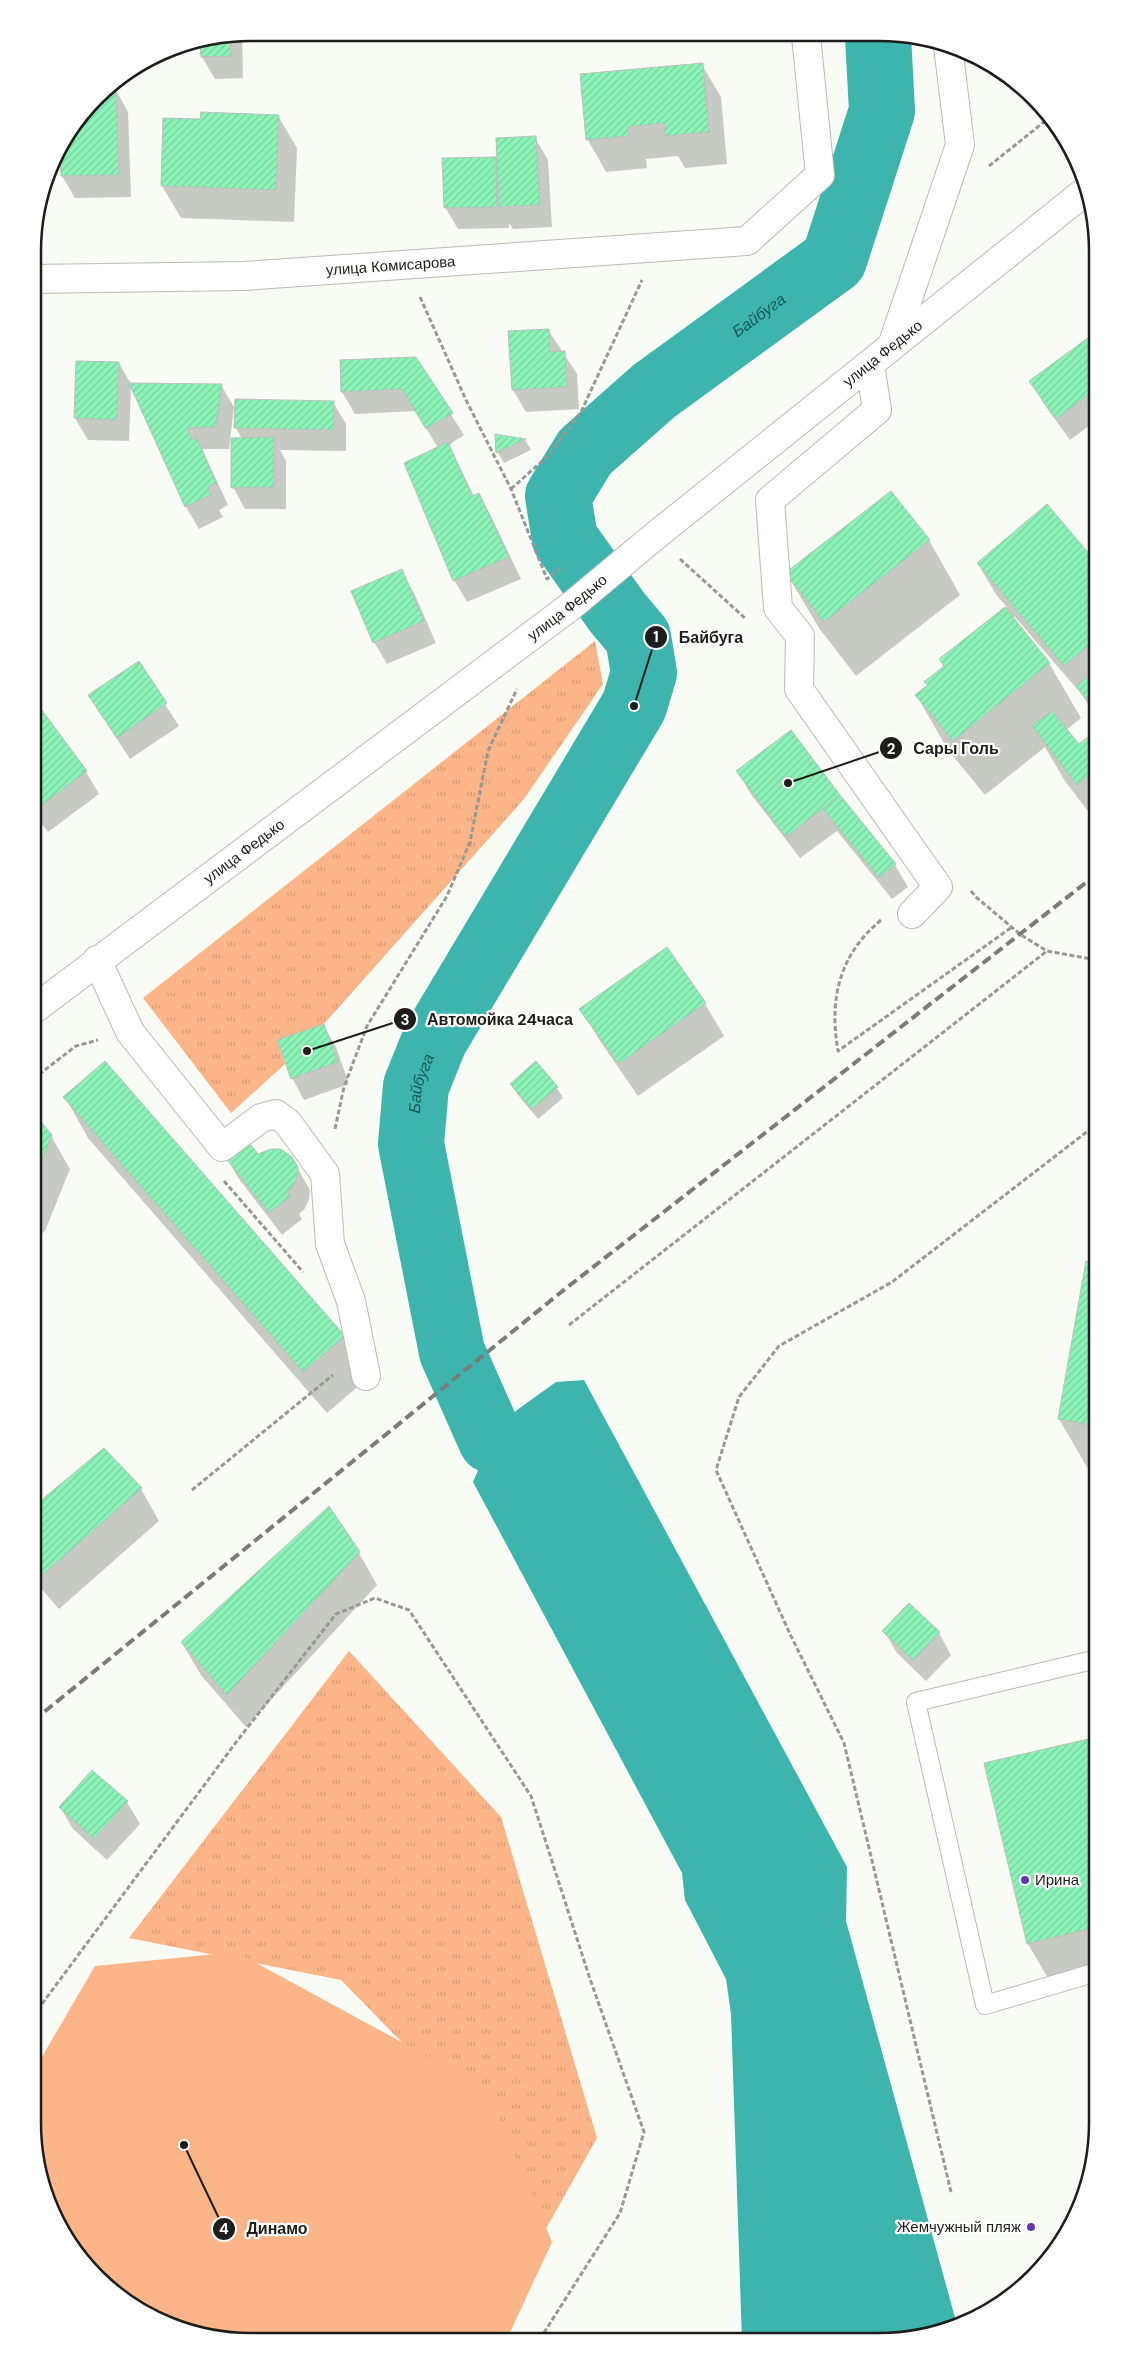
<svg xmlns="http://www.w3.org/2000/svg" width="1130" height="2374" font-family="'DM Sans',sans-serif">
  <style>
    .grass { fill: url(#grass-tufts) }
    .pitch { fill: #fcb589 }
    .water { fill: #3eb4af }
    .shadow { fill: #0003 }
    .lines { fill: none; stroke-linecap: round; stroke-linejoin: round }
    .river { stroke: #3eb4af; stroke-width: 66 }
    .building { fill: url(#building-hatch); stroke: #b8c0bb }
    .service-casing { stroke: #b9bbb4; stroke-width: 20 }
    .minor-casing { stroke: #b9bbb4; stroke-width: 30 }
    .secondary-casing { stroke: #b9bbb4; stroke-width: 30 }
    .path { stroke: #979994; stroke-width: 3; stroke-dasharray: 5 2.5; stroke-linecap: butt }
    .service { stroke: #fff; stroke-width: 18 }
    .minor { stroke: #fff; stroke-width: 28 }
    .secondary { stroke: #fff; stroke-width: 28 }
    .rail { stroke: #7a7c77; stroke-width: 4; stroke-dasharray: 10 5; stroke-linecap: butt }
    .poi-dot { fill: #6338b0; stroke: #fff; stroke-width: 2 }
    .labels { text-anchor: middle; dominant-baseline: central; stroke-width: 4.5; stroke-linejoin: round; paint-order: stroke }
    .street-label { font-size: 15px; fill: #1d1e1b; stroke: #fff }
    .poi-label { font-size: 15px; fill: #1d1e1b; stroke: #fff; text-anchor: start }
    .water-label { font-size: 16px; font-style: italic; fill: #1a5b58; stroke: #fff }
    .rim { fill: none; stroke: #1d1e1b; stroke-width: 2.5 }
    .leader { fill: none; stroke: #1d1e1b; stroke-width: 2 }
    .callout-dot { fill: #1d1e1b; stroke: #fff; stroke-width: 2 }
    .mark-label { font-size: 15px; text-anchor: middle; font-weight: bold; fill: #fff }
    .callout-label { font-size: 16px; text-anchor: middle; font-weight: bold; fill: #1d1e1b; stroke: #fff; stroke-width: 4.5; stroke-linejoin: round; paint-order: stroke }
  </style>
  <defs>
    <pattern id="grass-tufts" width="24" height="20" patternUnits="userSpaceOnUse" patternTransform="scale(1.25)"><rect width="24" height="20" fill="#fcb589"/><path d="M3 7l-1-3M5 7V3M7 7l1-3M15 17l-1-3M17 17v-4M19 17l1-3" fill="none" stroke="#d89b76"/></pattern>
    <pattern id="building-hatch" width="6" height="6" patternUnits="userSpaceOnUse" patternTransform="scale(1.25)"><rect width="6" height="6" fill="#8cf3b7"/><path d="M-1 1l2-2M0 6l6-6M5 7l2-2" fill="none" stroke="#78d09d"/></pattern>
  </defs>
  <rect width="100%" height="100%" fill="#f9fcf4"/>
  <path class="grass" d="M595,641L603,684L524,799L324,1024L277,1040L285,1064L231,1113L143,998Z
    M349,1651L501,1817L597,2138L534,2250L470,2112L341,1980L129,1938Z"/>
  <path class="pitch" d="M236,1952L486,2088L552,2242L507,2339L208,2337L154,2319L107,2287L62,2233L40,2180L33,2123V2072L95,1966Z"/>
  <path class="water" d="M584,1380L847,1867L846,1921L957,2325L936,2334L879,2341H742L731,2014L726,1979L685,1900L682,1873L473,1482L491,1440L517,1410L556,1382Z"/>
  <path class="shadow" d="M242,34L243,78L215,79L202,57V42Z
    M702,65L721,97L727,164L685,168L678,156L646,159L647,168L606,172L588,140Z
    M998,70L1016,82L1005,83Z
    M116,90L128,112L131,197L75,198L62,176L61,146L104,91Z
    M278,116L297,148L294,222L181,218L162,186L201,120Z
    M535,138L548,160L552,227L513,229L509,223V228L458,229L445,207L444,159L498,158Z
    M548,330L577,374L579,409L526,412L513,390L510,332Z
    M1096,334L1097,420L1070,440L1044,404L1031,382Z
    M415,358L464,435L449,445L474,496L479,494L491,516L521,579L467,602L454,580L438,448L416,411L355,414L342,392Z
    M77,362L119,363L131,384L221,385L234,407L229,449H202L228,505L219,510L223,517L199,529L186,507L131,386L129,441L88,440L75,418Z
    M33,373L39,384L38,435L33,434Z
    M236,401L333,402L346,424V451L280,450L286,461V509H245L233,487L242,439L236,428Z
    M497,435L525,440L531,450L504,463L498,453Z
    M1047,506L1097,565V720L1084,697L1014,616L1012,618L1049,663L1081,718L1066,730L1079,746L1097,731V823L1065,781L1045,747L985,795L948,750L917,696L929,686L926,682L945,667L941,660L1007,607L997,596L978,564Z
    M929,540L960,595L856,676L819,628L787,574Z
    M401,571L414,593L436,643L387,664L374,642Z
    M138,663L179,726L130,759L89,696Z
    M41,711L86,772L99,794L48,832L33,813V717Z
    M790,732L895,865L908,887L892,899L837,831L800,858L750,793L738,771Z
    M666,949L705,1004L724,1036L638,1096L600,1041L581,1009Z
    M323,1025L336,1047L349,1084L304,1100L292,1078Z
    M511,1084L557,1088L563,1098L538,1119L518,1095Z
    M65,1097L344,1337L368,1378L327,1413L88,1138Z
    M33,1114L51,1136L70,1169L45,1231L33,1241Z
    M257,1156L291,1157L310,1190L309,1200L304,1210L299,1214L302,1219L282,1235L239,1179L226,1157Z
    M1087,1262L1097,1264V1475L1091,1474L1059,1419Z
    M104,1449L141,1489L159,1521L59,1609L33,1579V1509Z
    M359,1553L377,1585L246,1727L201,1675L182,1643Z
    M884,1631L939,1633L951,1655L926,1681L897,1653Z
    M1096,1738L1097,1974L1052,1985L1028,1944Z
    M127,1802L140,1824L107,1860L73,1829L60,1807Z"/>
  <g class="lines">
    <path class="river" id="s1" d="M491,1440L452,1352L411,1144L416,1086L435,1039L634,706L644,673L638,637L617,612L565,539L558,496L585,452L654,391L834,260L882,111L878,36"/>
  </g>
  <path class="building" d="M230,37L231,56L201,57L200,42Z
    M703,63L709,132L665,136L664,123L628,127L629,136L586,140L580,74Z
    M105,89H116L119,175L61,176L60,148Z
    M201,112L279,115L276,190L161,186L163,118L200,119Z
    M536,136L540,205L499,207L496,138Z
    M496,157L497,207L444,208L442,158Z
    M549,329L550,352L565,351L567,387L512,390L508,331Z
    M1096,332L1097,388L1056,419L1029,381Z
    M416,357L453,413L426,429L402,389L341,392L340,360Z
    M76,361L119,362L117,420L74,418Z
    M129,383L222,384L216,427L187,428L192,440L197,438L216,483L208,487L211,495L185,507Z
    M235,399L334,401V430L234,428Z
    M495,434L526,439L496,453Z
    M274,437V487L231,488V438Z
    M448,442L472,496L479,493L509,557L453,581L404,463Z
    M891,491L930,540L824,622L785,573Z
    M1047,504L1097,563V638L1064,666L977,563Z
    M402,569L424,621L373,643L351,591Z
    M1005,607L1050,663L953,741L915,695L928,685L924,682L944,666L939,659Z
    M139,661L167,703L117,738L88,695Z
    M1097,669V713L1076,686Z
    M41,709L87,771L34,811L33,715Z
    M1052,711L1079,744L1097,730V769L1077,785L1032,726Z
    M791,730L840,795L786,837L736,771Z
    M840,795L896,864L879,878L823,809Z
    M667,947L706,1003L619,1064L579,1009Z
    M324,1024L338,1062L291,1079L277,1040Z
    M105,1061L345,1336L303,1372L63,1097Z
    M536,1061L558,1087L532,1109L510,1084Z
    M33,1112L52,1135L33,1183Z
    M247,1140L258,1154L271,1149H281L292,1157L298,1167L297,1178L292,1188L287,1192L291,1196L269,1213L225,1157Z
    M1086,1261L1097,1263V1426L1058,1419Z
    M104,1448L142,1488L40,1577L33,1569V1507Z
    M329,1506L360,1552L227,1695L181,1642Z
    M909,1603L940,1632L913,1660L882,1631Z
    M1097,1737V1927L1027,1944L984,1763Z
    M92,1770L128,1801L94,1839L59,1807Z"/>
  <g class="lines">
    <g class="service-casing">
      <path id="service" d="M1097,1972L985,2005L916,1702L1097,1659"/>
    </g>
    <g class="minor-casing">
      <g id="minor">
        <path id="s2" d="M33,279L244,276L747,241L820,175L806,36"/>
        <path d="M892,346L960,145L948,46"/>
        <path d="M870,364L877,410L770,500L778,608L800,636L799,689L938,887L912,914"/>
        <path d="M97,960L130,1032L222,1147L261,1118L276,1114L288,1123L325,1174L330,1244L351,1301L366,1376"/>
      </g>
    </g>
    <g class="secondary-casing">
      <g id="secondary">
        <path id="s3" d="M33,1010L571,606L655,536L1088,189"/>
      </g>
    </g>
    <path class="path" d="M989,166L1049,118
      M420,297L466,400L511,489L547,579L560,568
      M511,489L549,455L581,412L642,280
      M680,559L746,619
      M971,891L976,897L1021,935L1047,951L1097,960
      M881,920C839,955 829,999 838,1051L1012,927
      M33,1079L76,1046L98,1040
      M335,1129L344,1087L367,1026L447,896L470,842L488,751L517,689
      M224,1181L303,1272
      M569,1325L1047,951
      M192,1490L333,1375
      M33,2016L237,1741L336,1614L375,1598L409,1610L531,1796L589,1976L644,2132L620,2213L540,2339
      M951,2192L844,1743L790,1634L716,1470L739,1397L779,1346L892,1282L1097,1124"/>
    <use href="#service" class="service"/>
    <use href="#minor" class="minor"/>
    <use href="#secondary" class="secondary"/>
    <path class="rail" d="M33,1721L565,1289L1097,874"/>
  </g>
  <g class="poi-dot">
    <circle cx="1025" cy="1880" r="5"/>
    <circle cx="1031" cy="2227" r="5"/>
  </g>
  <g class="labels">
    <g class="street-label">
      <text stroke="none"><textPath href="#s2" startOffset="358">улица Комисарова</textPath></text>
      <text stroke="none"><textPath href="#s3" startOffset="1074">улица Федько</textPath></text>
      <text stroke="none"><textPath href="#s3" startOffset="669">улица Федько</textPath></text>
      <text stroke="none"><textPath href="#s3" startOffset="264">улица Федько</textPath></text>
    </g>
    <g class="poi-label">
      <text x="1035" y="1880">Ирина</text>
      <text x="1021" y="2227" text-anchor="end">Жемчужный пляж</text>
    </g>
    <g class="water-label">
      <text stroke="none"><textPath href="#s1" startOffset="1315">Байбуга</textPath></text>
      <text stroke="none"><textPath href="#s1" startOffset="370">Байбуга</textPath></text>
    </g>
  </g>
  <path d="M0 0H1130V2374H0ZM251 41H879A210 210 0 0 1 1089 251V2123A210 210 0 0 1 879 2333H251A210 210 0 0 1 41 2123V251A210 210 0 0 1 251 41Z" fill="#fff" fill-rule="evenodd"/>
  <path class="rim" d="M251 41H879A210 210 0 0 1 1089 251V2123A210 210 0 0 1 879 2333H251A210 210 0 0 1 41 2123V251A210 210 0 0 1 251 41Z"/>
  <path class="leader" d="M634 706L656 637M788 783L891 748M307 1051L405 1019M184 2145L224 2229"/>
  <g class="callout-dot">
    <circle cx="634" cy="706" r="5"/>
    <circle cx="788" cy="783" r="5"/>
    <circle cx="307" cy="1051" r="5"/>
    <circle cx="184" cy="2145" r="5"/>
    <circle cx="656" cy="637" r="12"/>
    <circle cx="891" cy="748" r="12"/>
    <circle cx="405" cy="1019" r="12"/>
    <circle cx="224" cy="2229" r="12"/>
  </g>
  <g class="mark-label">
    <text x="656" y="642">1</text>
    <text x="891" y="754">2</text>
    <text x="405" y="1025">3</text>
    <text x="224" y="2234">4</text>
  </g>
  <g class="callout-label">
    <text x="711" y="643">Байбуга</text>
    <text x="956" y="754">Сары Голь</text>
    <text x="500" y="1025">Автомойка 24часа</text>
    <text x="277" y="2234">Динамо</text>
  </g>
</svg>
